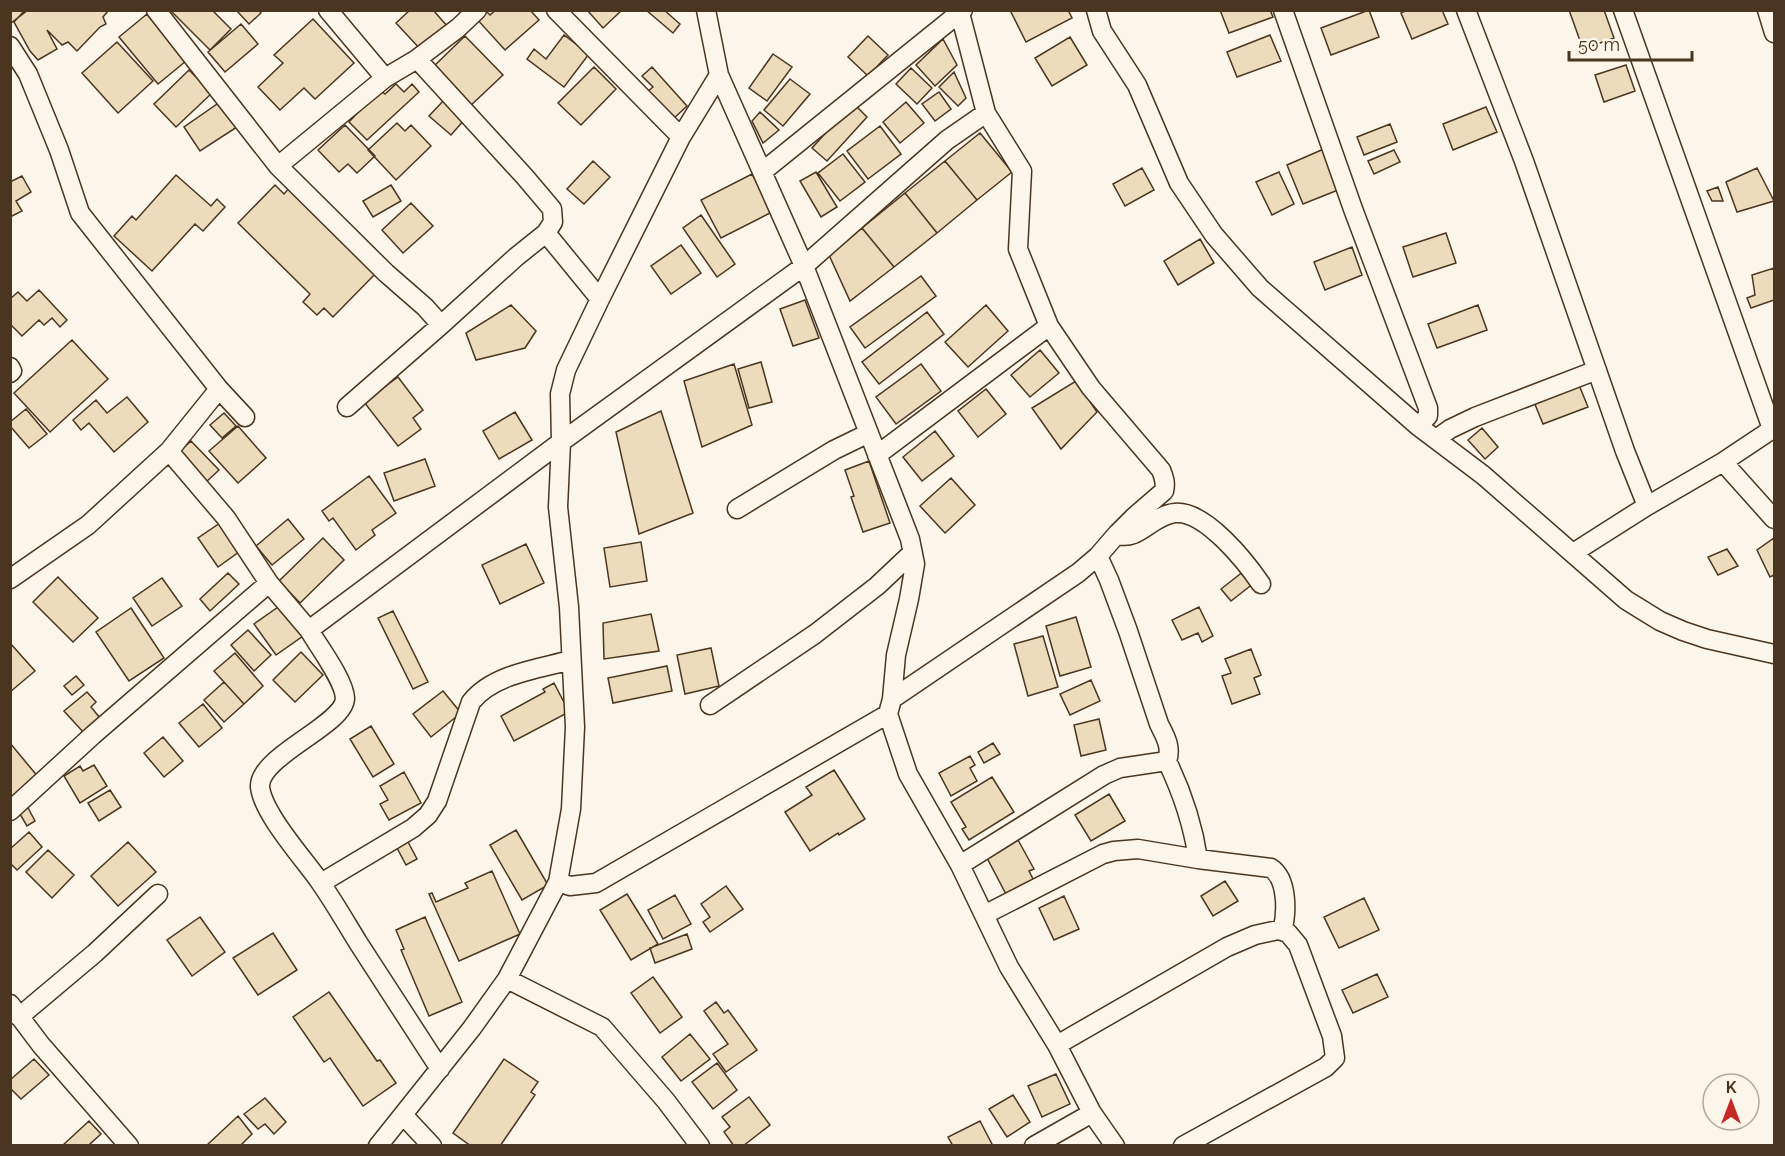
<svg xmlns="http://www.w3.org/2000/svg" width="1785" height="1156" font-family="Raleway,sans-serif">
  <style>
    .building { fill: #ecdcbc; stroke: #4a3520; stroke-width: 1.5 }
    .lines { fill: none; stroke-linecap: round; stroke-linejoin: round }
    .minor-casing { stroke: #4a3520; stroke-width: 21 }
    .minor { stroke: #fbf6e9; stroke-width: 18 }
  </style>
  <rect width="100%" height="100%" fill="#fbf6e9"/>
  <path class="building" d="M10,10H28L11,23Z
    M25,10H109L103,17L106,24L100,27L77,51L68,42L62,45L47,30L57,49L38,60L30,51L14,22Z
    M170,10H212L231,29L210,50Z
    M236,10H259L261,13L249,24Z
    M410,10H433L448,27L422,51L396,23Z
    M485,10L490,15L496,10H530L539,20L505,50L475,17Z
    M587,10H622L603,28Z
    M646,10H664L680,24L673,33Z
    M1010,10H1068L1072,18L1026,42Z
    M1220,10H1270L1273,17L1229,33Z
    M1369,10L1379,37L1331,55L1321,28Z
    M1407,10H1442L1448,24L1412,39L1401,13Z
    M1569,10H1604L1614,38L1583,49Z
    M147,14L186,61L158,84L119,37Z
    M313,19L354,63L315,99L304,88L280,110L258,87L283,63L274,55Z
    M241,24L258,44L225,72L208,52Z
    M564,35L589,54L564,87L527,59L534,49L546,59Z
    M1270,35L1281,61L1237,77L1227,52Z
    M465,36L503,75L468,108L431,69Z
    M868,36L888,55L868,76L848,57Z
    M1070,37L1087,65L1052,86L1035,58Z
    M943,39L957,65L935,86L916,65Z
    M117,42L153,81L118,113L82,73Z
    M773,54L792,67L767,101L749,88Z
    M1626,65L1635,91L1604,102L1595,75Z
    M594,67L616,89L581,125L558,103Z
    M652,67L687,106L672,120L647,92L653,87L642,76Z
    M911,68L932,88L917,104L896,84Z
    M189,70L212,93L176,127L154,104Z
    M954,72L966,98L958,106L939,87Z
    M790,79L810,94L783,126L764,110Z
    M396,84L404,92L412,84L419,92L367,140L349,122L379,90L385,94Z
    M939,92L951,109L935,121L922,104Z
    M444,100L465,119L451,135L429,116Z
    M220,102L237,127L200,151L184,127Z
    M906,102L924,123L900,143L883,122Z
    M853,103L867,117L827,161L812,148Z
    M1486,107L1497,132L1453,150L1443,124Z
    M760,112L779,130L763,143L752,121Z
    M397,123L405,131L411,125L431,146L396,180L368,150Z
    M1390,124L1397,142L1364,155L1357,137Z
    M345,125L375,156L357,173L348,164L339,172L318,150Z
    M880,126L901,154L868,179L847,151Z
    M980,133L1012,172L977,200L945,161Z
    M1326,148L1343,188L1303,204L1287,165Z
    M1394,150L1400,162L1374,174L1368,161Z
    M843,154L865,182L840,201L818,173Z
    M593,161L610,177L584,204L567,189Z
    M945,161L977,200L937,233L905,193Z
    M1142,168L1154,190L1125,206L1113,184Z
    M1757,168L1774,201L1737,212L1726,182Z
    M816,172L837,207L821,217L800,181Z
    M1279,172L1294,204L1272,215L1256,182Z
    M752,174L772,212L721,238L701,200Z
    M176,175L211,206L217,199L225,207L203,231L195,224L152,271L114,236L132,216L136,220Z
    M22,176L31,192L16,201L22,211L10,217V182Z
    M275,185L284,194L291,186L378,271L333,317L324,308L317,315L303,302L310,294L238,223Z
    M391,185L401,201L373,217L363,201Z
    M1718,187L1723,201H1712L1707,191Z
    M905,193L937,233L894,267L862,228Z
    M411,203L433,226L403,253L382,230Z
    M701,215L735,264L717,277L683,228Z
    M862,228L894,267L850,301L829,255Z
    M1446,233L1456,263L1413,277L1403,247Z
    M1200,239L1214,263L1178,285L1164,261Z
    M681,245L701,273L671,294L651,266Z
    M1352,247L1362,275L1325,290L1314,262Z
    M1774,268V300L1751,308L1747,298L1755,295L1752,275Z
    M921,276L936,296L865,348L850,327Z
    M39,290L67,320L60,327L52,318L44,325L39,320L22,336L10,324V299L18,292L27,301Z
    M805,300L819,338L793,346L780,309Z
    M511,305L536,331L525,348L476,360L466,333Z
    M986,305L1008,331L968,367L945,342Z
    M1478,305L1487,330L1437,348L1428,324Z
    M927,312L944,334L879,384L862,362Z
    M72,340L108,379L50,432L14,393Z
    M1040,350L1059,373L1030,397L1011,375Z
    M761,362L772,402L749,408L738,369Z
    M734,364L752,425L702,447L684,381Z
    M921,364L941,391L896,424L876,397Z
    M398,377L423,410L413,418L421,429L398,446L364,402Z
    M1076,381L1097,412L1061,449L1032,408Z
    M1579,385L1588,407L1543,424L1534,402Z
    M986,389L1006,414L978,437L958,411Z
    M127,397L148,422L114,452L89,423L81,430L73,420L96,400L107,413Z
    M26,409L47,434L29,448L10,426V422Z
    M661,411L693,513L639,534L616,432Z
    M515,412L532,440L499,459L483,431Z
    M224,413L236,426L222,438L210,425Z
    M238,426L266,458L238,483L209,451Z
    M1482,428L1498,447L1485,459L1468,440Z
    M935,431L954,456L922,481L903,457Z
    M191,441L219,470L205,483L178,453Z
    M425,459L435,486L394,501L384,473Z
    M869,461L890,523L863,532L851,497L854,496L845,470Z
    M369,476L396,513L372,530L375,535L356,550L333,518L329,521L322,511Z
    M951,478L975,505L945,533L920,506Z
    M288,519L304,539L272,565L256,546Z
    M223,521L243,549L218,567L198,538Z
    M323,538L344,560L300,603L279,581Z
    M1774,538V575L1770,577L1757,550Z
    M641,542L647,581L610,587L604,548Z
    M526,544L544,583L500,604L482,565Z
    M1727,549L1738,566L1718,575L1708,557Z
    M1244,571L1254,583L1231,601L1221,589Z
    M228,573L239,584L210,611L200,599Z
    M58,577L98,618L73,642L33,602Z
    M162,578L182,606L152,626L133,598Z
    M281,605L303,636L276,655L254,624Z
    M1199,607L1213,636L1202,642L1198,633L1182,640L1172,620Z
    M131,608L164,658L129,681L96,632Z
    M393,611L428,682L413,689L378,618Z
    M651,614L659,651L604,659L603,623Z
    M1076,617L1091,667L1060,676L1046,626Z
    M248,630L271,655L254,671L231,645Z
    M1043,636L1058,687L1028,696L1014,644Z
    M10,643L35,671L10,692Z
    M711,648L719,686L685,694L677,655Z
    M1251,649L1261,675L1254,678L1260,694L1232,704L1222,676L1231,673L1225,659Z
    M301,652L323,675L295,702L273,680Z
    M235,653L263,686L244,704L214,671Z
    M667,666L672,691L613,703L608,678Z
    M76,676L84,685L72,695L64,686Z
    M1091,680L1100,701L1070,715L1060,694Z
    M224,682L244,704L224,722L204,700Z
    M554,683L569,712L514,741L501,716L545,692L543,689Z
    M443,691L461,713L431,737L413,714Z
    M87,692L96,702L91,707L100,718L84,733L64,711Z
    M203,704L222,728L199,747L179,723Z
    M1099,719L1106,750L1081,756L1074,725Z
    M371,726L394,764L373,777L350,739Z
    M163,737L183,761L164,777L144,753Z
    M10,743L39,778L10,802Z
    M993,743L1000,754L984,763L978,752Z
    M970,756L975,765L970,768L977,781L951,796L939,773Z
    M94,765L107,786L80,803L64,776L80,766L83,771Z
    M834,770L865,819L839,835L838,833L810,851L785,812L812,795L806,787Z
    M404,772L421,803L389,820L380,804L388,800L380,786Z
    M992,777L1014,812L969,840L962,829L966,827L951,802Z
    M110,790L121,807L99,821L88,803Z
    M1109,794L1125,821L1091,841L1075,815Z
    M26,804L35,821L27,826L17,809Z
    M516,830L548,885L522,900L490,845Z
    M29,832L42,847L17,870L10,863V849Z
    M407,840L417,859L406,865L396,846Z
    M1018,840L1034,869L1029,871L1034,881L1007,896L986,856Z
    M128,842L156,872L118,906L91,876Z
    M48,850L74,875L52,898L26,872Z
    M492,871L520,934L459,961L429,894L432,893L436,902L468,888L465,883Z
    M1225,881L1238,901L1213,916L1201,896Z
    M726,886L743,909L710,932L703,922L710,917L701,904Z
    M627,894L658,944L631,960L600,910Z
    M675,895L691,924L663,939L648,910Z
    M1064,896L1079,929L1054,940L1039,908Z
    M1364,898L1379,930L1339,948L1324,917Z
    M200,917L225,952L192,976L167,940Z
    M425,917L462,1002L429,1016L401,950L404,949L396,930Z
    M273,933L297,970L258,995L233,958Z
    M687,934L692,949L655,963L650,948Z
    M1377,974L1388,997L1353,1013L1342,990Z
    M653,977L682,1017L660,1033L631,993Z
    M329,992L377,1061L380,1060L396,1083L363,1106L330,1058L324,1062L293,1017Z
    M716,1002L724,1013L728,1010L757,1050L726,1072L713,1054L728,1044L704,1011Z
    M690,1034L710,1059L681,1081L662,1057Z
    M34,1059L49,1075L21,1099L10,1088V1080Z
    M504,1059L538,1082L531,1092L535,1095L500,1146H471L453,1133Z
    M717,1063L737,1090L713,1109L692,1082Z
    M1056,1074L1070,1104L1042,1117L1028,1086Z
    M1013,1095L1030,1122L1007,1137L989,1109Z
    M749,1097L770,1125L743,1146H734L724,1132L730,1127L722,1117Z
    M265,1098L286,1122L274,1134L265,1124L258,1129L244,1114Z
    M238,1116L252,1134L240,1146H206Z
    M89,1121L101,1134L90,1144L91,1146H62Z
    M980,1121L993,1146H953L948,1137Z"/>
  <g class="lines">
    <g class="minor-casing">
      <path id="minor" d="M156,10L278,166L386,273L425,307L441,325
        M328,10L385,78
        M556,10L681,137
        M1096,10L1102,31L1137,85L1179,183L1214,235L1260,288L1418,426L1483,475L1626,600L1660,621L1683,631L1707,639L1774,654
        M1283,10L1353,209L1428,408V416L1418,426
        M1466,10L1524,161L1625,451L1647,506
        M1623,10L1772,429
        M1767,10L1774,33
        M10,46L28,74L59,150L80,213L219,389L245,417
        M719,75L804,266L910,539L915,564L909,599L896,655L892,699L888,714L908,774L960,865L1009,967L1057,1045L1092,1113L1115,1146
        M278,166L385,78L417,59L458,28L477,10
        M762,172L963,10
        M546,233L600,299
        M10,367L12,371L10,373
        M347,407L441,325L516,257L546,233L553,222L552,209L525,177L417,59
        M1436,439L1450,429L1475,417L1597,370
        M169,451L226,518L269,583L309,630L561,442L804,266L947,140L986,113
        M877,455L1049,326
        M1723,462L1774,519
        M737,509L834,450L869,433
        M1117,534C1137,543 1152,515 1175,513C1205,510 1246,562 1261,584
        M1573,553L1647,506L1723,462L1774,428
        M10,579L88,525L169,451L219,389
        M309,630C319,647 344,680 345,698C345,725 258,756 260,787C263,814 304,859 320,882C334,902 346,923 359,944C386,986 413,1027 440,1069
        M892,699L1078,573L1098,556L1117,534L1134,517L1164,491C1166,483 1164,477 1161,470L1091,388L1049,326L1018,249L1022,171L986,113L960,13
        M710,705L815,634L877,586L912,553
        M1167,761C1182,792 1193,825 1198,859
        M10,811L93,735L269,583
        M960,865L1104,775L1120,768L1167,761C1172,747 1165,736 1159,724L1128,631L1109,580L1098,556
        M558,882L570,886L596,883L888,714
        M321,883L413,828L428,815L437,801L471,702C493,674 538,669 571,660
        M984,915L1103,854L1114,851L1138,849L1198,859L1271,868C1288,879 1287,914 1282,931
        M507,979L602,1027L666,1101L700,1146
        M10,1004L41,1045L129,1146
        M19,1017L95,953L158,894
        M1057,1045L1227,947L1255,935L1278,930L1288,933L1298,945L1332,1036L1335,1058L1326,1067L1183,1146
        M403,1115L432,1146
        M378,1146L472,1028L507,979L558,882L571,809L575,727L569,607L558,507L561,442L560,394L566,370L600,299L681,137L719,75L706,10
        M1034,1146L1092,1113"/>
    </g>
    <use href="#minor" class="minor"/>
  </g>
  <rect width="1785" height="1156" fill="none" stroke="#4a3520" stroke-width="24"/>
  <g transform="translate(1731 1102)"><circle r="28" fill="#fbf6e9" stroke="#b4a999" stroke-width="1.5"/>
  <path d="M0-4.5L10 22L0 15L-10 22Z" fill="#c62828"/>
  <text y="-9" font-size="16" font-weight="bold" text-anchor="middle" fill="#4a3520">K</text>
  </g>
  <path d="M1569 51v9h123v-9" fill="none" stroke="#4a3520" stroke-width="3"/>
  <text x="1578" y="51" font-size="18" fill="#4a3520" stroke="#fbf6e9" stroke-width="4.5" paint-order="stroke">50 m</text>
</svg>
